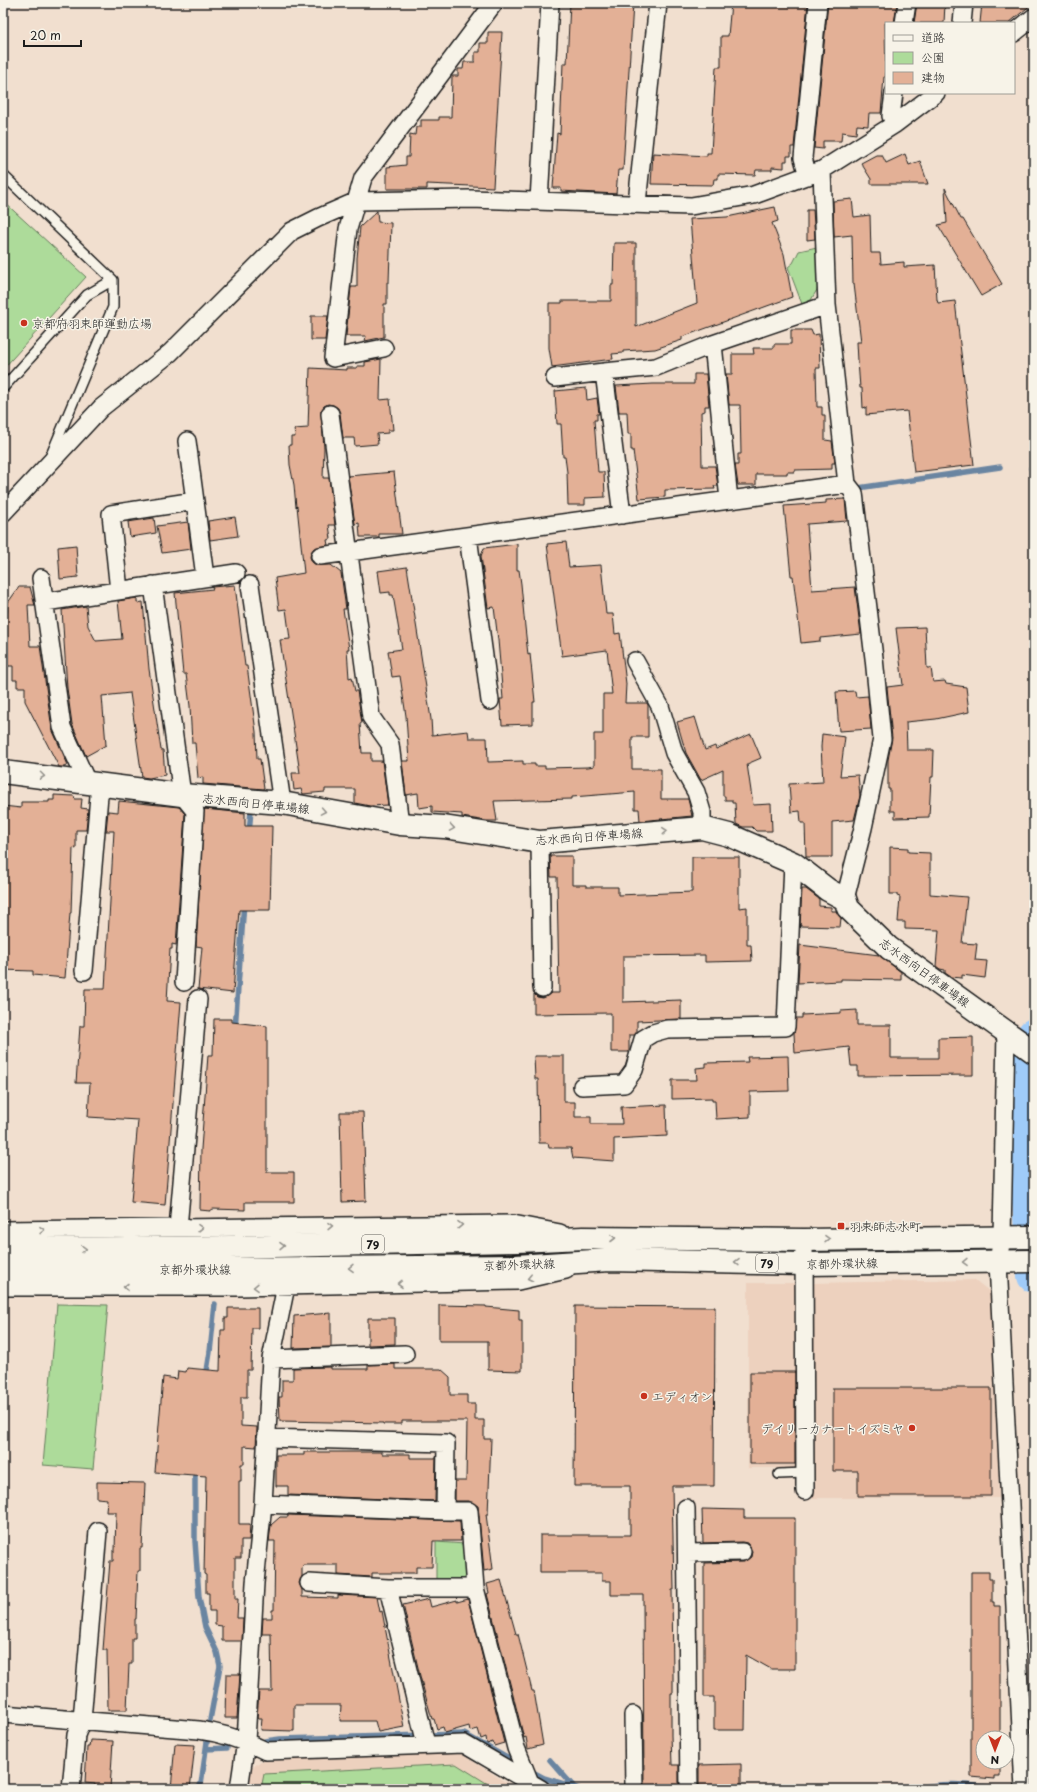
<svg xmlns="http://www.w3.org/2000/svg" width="1037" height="1792" font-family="'Playpen Sans','Klee One',sans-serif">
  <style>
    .built { fill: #edd1be }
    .green { fill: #addb9a; stroke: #647c5b }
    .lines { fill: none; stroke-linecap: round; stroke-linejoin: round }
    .stream { stroke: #6b85a1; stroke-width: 5.5 }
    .river { stroke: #9fcbf9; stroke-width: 34 }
    .building { fill: #e3b096; stroke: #1c1c1c }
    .lane-casing { stroke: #1c1c1c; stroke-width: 12 }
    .street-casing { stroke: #1c1c1c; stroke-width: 20 }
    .secondary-casing { stroke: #1c1c1c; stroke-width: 25 }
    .primary-casing { stroke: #1c1c1c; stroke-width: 25 }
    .lane { stroke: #f7f3e8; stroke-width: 9 }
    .street { stroke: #f7f3e8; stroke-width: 17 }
    .secondary { stroke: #f7f3e8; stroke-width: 22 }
    .primary { stroke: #f7f3e8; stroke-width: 22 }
    .oneway { stroke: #94928c }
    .poi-dot { fill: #c8321e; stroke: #f7f3e8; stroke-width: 1.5 }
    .labels { text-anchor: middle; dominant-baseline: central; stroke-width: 3; stroke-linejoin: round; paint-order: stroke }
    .shield { fill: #f7f3e8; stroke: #5e5c59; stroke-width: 1 }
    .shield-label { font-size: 11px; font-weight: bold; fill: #1c1c1c }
    .poi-label { font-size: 12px; fill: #1c1c1c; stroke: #f7f3e8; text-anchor: start }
    .street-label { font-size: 12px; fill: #1c1c1c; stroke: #f7f3e8 }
  </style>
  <rect width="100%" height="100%" fill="#f1dfcf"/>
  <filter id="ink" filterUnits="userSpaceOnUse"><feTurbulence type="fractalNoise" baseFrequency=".025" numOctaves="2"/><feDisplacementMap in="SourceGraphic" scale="8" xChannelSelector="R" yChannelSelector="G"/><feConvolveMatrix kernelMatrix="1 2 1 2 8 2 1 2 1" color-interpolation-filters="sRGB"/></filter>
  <g filter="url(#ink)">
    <path class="built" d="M975,1280L994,1295L999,1498H810V1283Z
      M748,1283H798L797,1468H748Z
      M460,1753L510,1785L512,1789H246L249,1770L261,1761Z"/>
    <path class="green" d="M3,201L86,277L3,369Z
      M817,247L818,288L811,300L802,304L788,267L793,263L799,251Z
      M57,1304L108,1305L93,1469L43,1465Z
      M436,1542L465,1544L470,1570L462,1580L436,1579Z
      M456,1764L496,1789H261L264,1774Z"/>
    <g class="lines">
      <path class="stream" d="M1031,468L1034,469
        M858,488L1000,467
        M249,832L251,811
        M235,1030L244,902
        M206,1377L210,1352L215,1304
        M195,1469V1541L199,1597L205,1627L217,1652L220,1666L210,1720
        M265,1741L280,1739L464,1734L518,1764
        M206,1749L227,1748
        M550,1760L574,1787L579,1789
        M529,1770L544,1778L574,1787
        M198,1789L201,1784L207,1742
        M912,1789C945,1782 964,1784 998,1789"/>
      <path class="river" d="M1034,1035L1026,1056L1025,1092L1026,1154L1034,1276"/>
    </g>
    <path class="building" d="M570,3H633L623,170H618L616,194L561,191V188H553L557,133L560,134L563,63H567Z
      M731,3H808L794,147H791V156H787V161H784V168L772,167V170H756L755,175L718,174V179H714L713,185L651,184L653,153L707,156V153H711L716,67H721V36H728Z
      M828,3H888V5H897L894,23H885L886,77H884L881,113H869L868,126L857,125L856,134L842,132L841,141H823V149L814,148Z
      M917,3H945L944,23H914Z
      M982,3H1033L1009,23H980Z
      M488,32H502L493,187L427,184V189H387V167L406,165V157H409L410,134L415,135L416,127H421V120H439V117H451L452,76H458V69H463L464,62H475V52H480V43H488Z
      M905,154L909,165L920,161L928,184H871V179L861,163L876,155H882L886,163Z
      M945,188L961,219H963L1002,284L981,296L938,225L947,223Z
      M852,199L854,217L870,215L871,253H880L881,264L904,262V267L935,265L937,300L938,303L955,301L974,465L914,472L907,411L866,415V407L863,408L862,388H860L858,361L857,342H861L854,284H853L852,235L834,237L833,201Z
      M775,207L778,221L772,223L784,254L792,297L682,337V340L655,349L623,351V353L612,354L613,359L552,367L549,348V303H562V301H611V285H613L614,243H636V327L697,303L690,219L727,217Z
      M807,210H813L815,239L807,240Z
      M377,211L378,222L391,223L389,282H387V304H384V337L365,341L366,336H346L351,287H357V258L360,227Z
      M311,316H328L325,340H311Z
      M791,330H811L813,335L819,334L820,368H816L817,407H822V415H825V440L832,441L835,463H832V469L795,470V472H787V474H756V485H738L735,465H738V454H741L740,405H729L726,374H732V354H754L753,348H774V344H791Z
      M381,359L380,400L390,399L393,430H388V433L377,434L378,444L355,446L354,438H343L340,413L338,408L333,405L328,404L324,406L321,411L324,448L323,478H329L335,525H329L331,539L327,540L328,545L314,548L311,552L310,557L312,562L316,565H331L341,573L346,609H343L349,649H347L349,678L352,677L355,691H357L362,723H360L362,753H371V761H382L388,805L370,806L355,803V789H325V792L303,794L301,789L294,790L292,773H300L280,640L290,639L286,609L279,610L275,578L304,573L297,506L296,507L294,485L290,465L289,445H291V437H295L294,429L308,428L310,368L347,370V368H357V366H365V362Z
      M694,374H706L709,406H705V411L701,412L702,466H715L718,486H714L715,489L665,490V497L639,499L633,450H631V434H628L627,412H619L616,386L653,384H694Z
      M586,388L587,400L597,398L599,414H597V420H594L598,472H604L605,497L585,498V505H568L567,472L565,457H563L561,424H557L555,391Z
      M394,472L402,534H379V537H360L359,523L355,524L348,476Z
      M845,499L847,521L807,524L812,590L855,587L861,634L820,638V641L801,643L793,576H791L784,506L826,503V500Z
      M235,517L238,536L210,540L208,521Z
      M154,518L156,533L130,537L128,522Z
      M188,522L191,549L162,553L157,526Z
      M566,542L569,567L601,565L606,614H613L615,634L620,633L626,684L625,703H647L648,705V737H632V769H661V799H688L692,816L640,821L639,809H635V792L572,797V799L494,801L497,821H487L462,817V814L432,812V806L419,808L418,793L406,795L402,761H409L406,716L400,676L392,677L388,651L402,649L393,595H390V592L381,593L378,571L407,567L431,719L432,735L468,731L469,738H487L488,762L523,761V764H535V766H545V768L588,767L594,766V734H603V694H612L607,650L562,656L547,544Z
      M517,544V570H519L521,584L525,627L528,655L530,654L535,702H533V724L502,725L500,699H503L498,640L494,607L488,608L481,556L484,548Z
      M76,545L78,577L60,579L58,547Z
      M235,585L245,666H247L256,732L257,759H260L264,789L203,784V777L198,778L195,743H192L190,706L186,674H183L175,593L213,589L212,587Z
      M19,587H30L34,602L35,605H28L30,646H40L52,729L68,765L64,767H59L25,701V687H17V680H13V666H7V636H3V613L7,612V604Z
      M137,598V603L143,602L149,669L161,750H163L165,775L149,778L142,777L130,693L102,696L106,745L86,756L72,724L67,688L62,610L86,606L88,626L96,641L122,639L118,601Z
      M925,627L927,668H931L933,682L945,681L946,684L966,687L969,712L936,719L906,722L907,750H934L933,777H931L929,817L895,818V811H890V789H888V760L892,738L887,687L903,685L896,628Z
      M855,691L856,697L868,696L871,729L839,731L836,692Z
      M695,717L705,750L715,746L716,749L751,734L761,758L747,764L753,805L771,804L772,831H756L752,827H743L736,824L735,803H732V800H725V796H723V770L701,780L686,753L677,722Z
      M822,734L845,737L840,776L858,775L860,796L854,820L832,822V857H806L805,823H801L800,811L791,812L789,784L823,782L821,747Z
      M54,795L74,796L75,799H82L81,808L88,809L86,830H76V849L73,848L71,913H70L65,978L33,975V971L3,970V806L21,808V802H49V800H54Z
      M119,801L179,807L185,814L176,945L172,944V949H170L167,1001L181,1002L165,1205L131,1202L138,1120L88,1117L90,1083H76L80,1026H84L85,989H105L114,831H106L108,811L118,812Z
      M204,809L245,813V826H272L270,910H239L233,993L198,989L202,947L196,946Z
      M890,847L908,848V852L930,853V894L967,897L962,943L977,944L975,960L987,961L985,978L962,975V978L951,977L945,973V970L940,969L936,966L939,930L905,929V922H898L900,897L897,896V894H890Z
      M550,856H572V885H586V887H618V895L692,892V857H739V908L747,907V945H751L752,961L705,962V955L623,956V1002L681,1000V1019L637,1021V1032L635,1035H629V1052H611V1013L534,1014V994L537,997L543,998L547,996L551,993H559L557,877H551Z
      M802,889H806L819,899V906L831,907V911H836L841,918L840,927L800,926Z
      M800,945L879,955L901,972V980L841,979V981L798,983Z
      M857,1010V1025H891V1058H938V1038L973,1037V1075L858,1076V1066H851L849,1047L795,1053L794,1033L796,1018H802V1015L841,1013V1011Z
      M214,1019H232V1022L267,1026V1172H294V1202H245V1210L213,1209L210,1211L200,1210L201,1149L208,1055H213Z
      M534,1056H564V1102H575V1117H591V1124H622L621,1107L666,1105L667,1136L614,1139V1161L573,1158L571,1148H549L548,1143H539L538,1079H535Z
      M788,1056L789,1091L750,1092V1117L716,1119L715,1101H712V1098L672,1099V1080H697L696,1068L706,1067V1063L748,1062L747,1057Z
      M340,1112H363L366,1201L342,1202Z
      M439,1305L486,1306V1307L519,1310V1320H522V1371L488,1370V1341H439Z
      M575,1306L715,1307L714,1486H672L674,1590H672L673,1676V1693H671V1735L672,1765H679V1786H672V1789H644L643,1595H611V1581H602V1573H540V1535H630V1486H574Z
      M228,1308H258V1328H252L251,1370H247V1397H241V1426L257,1427L256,1447L244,1446V1464H241V1481H239V1524H250L249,1540H241V1558H235V1599H238L237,1618H243L242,1641H222V1626L215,1625V1611H209V1593H206V1575L204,1574L206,1476L155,1472L163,1377L177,1379L178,1371L186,1372L187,1368L220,1371L221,1330H225V1318H228Z
      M331,1313V1347L293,1348L294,1316Z
      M368,1318H395V1344L368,1345Z
      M395,1364V1369H441L450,1377V1395H467V1404H475V1420H484V1439H491L488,1514H486L493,1569L484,1571L478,1506L469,1501H455V1481H466L467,1421H402V1424H383V1423L280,1421L279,1397H282V1380H293V1368L331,1367V1369H368V1365Z
      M750,1372H795V1464H750Z
      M833,1388H991V1496H858V1471H833Z
      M304,1452H382V1454H410V1458H436L435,1501L288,1495V1486H276V1455H304Z
      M97,1482L145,1483L142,1548H140V1571H138L136,1619H135V1638H132V1664H129L127,1710H108L107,1650H103L110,1561H113V1551H115L116,1512H106L107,1499L97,1498Z
      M702,1509L744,1510V1518H795V1669H771L746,1655L745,1730H714V1697H704V1563L743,1562L751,1557L752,1551L747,1543L742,1542L703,1543Z
      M288,1515L460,1521L461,1541H433L432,1567H416V1573H372V1577L338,1575V1565H303L302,1568V1576L299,1583L302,1590V1597L338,1598V1595L377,1597L380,1612L382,1611L404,1727L378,1732L375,1721H340L341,1705H294V1731L261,1730L262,1718H257L259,1691H272L271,1634H262L263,1618H272V1610H274L275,1541H269L271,1525L280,1517H288Z
      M971,1572H989V1579H992V1602H994V1606H1000V1738H983V1762H1000V1776H994V1779L971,1777Z
      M501,1580L516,1634H518L532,1691H534L543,1745L528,1749L526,1737L524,1738L487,1594L489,1593L487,1584Z
      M429,1599L431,1607L457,1600V1602L468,1599L504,1743L494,1746L493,1742L487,1744L486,1737L481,1739L478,1729L470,1731L469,1726L445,1733L443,1727L437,1729L434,1719H432L421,1680L403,1605Z
      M226,1674H240L237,1718H225Z
      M90,1740L113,1741L110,1789H95V1784L85,1783L87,1747H89Z
      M175,1744L195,1745L190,1789H171Z
      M741,1764V1786H699V1765Z"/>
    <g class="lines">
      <g class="lane-casing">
        <path id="lane" d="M3,175L113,280V307L51,455
          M3,388L87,295L113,280
          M779,1474L805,1473"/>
      </g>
      <g class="street-casing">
        <path id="street" d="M904,23L907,3
          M962,23L964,3
          M1014,33L1034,17
          M894,93L891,116L895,124
          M822,170L827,305L847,484L854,493L874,658L882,739L863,828L845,899
          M808,176L803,158L818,3
          M539,201L550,3
          M637,203L658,3
          M713,344L729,500
          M384,348L333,358L348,229L363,178L494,3
          M604,372L622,515
          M555,378L604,372L656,367L713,344L827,305
          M330,414L371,717L390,744L400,824
          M187,441L205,577
          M3,513L101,408L170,353L292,231L318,218L357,201L471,199L691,206L754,195L822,170L895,124L936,93
          M468,536L490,701
          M320,556L847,484
          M41,578L62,727L87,782
          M153,585L182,795L195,811L184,982
          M250,585L282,803
          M119,591L111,514L195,501
          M45,602L236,573
          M635,661L660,706L674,753L696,792L702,812V828
          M540,842L542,988
          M84,971L100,784
          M1006,1031L1002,1237L998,1262L1024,1789
          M582,1086L624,1084L634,1070L643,1039L653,1033L667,1029L786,1027L793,863
          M178,1228L198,999
          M3,1230L513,1224L560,1233
          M804,1240L805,1491
          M3,1287H238L518,1281L566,1270
          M271,1359L405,1354
          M263,1504L445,1511L446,1443L266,1438
          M686,1508L689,1789
          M445,1511H469L475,1588L516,1748L531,1785V1788
          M687,1553L742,1552
          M309,1583L388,1588H475
          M388,1588L426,1744
          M3,1714L199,1730C223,1733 245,1741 266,1751L464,1744L541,1789
          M633,1715L634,1789
          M71,1789L76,1735L82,1720L98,1531
          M239,1789L246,1741L255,1583L263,1504L271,1359L286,1286"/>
      </g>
      <g class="secondary-casing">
        <path id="secondary" d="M3,772L182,795L282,803L400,824L444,827L540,842L702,828L729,835L793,863L828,890L845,899L848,908L889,948L1034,1052"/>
      </g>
      <g class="primary-casing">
        <path id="primary" d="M3,1248L29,1249L229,1247L518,1241L583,1238L804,1240L1034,1237
          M3,1269H229L516,1266L609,1260L805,1264L1034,1261"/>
      </g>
      <use href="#lane" class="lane"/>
      <use href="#street" class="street"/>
      <use href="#secondary" class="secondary"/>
      <use href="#primary" class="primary"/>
    </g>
    <defs><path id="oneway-chevron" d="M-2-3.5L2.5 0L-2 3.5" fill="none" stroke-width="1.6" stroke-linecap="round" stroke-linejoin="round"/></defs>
    <g class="oneway">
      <use href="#oneway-chevron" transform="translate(42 776) rotate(7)"/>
      <use href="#oneway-chevron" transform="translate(323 811) rotate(10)"/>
      <use href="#oneway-chevron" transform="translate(452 828) rotate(9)"/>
      <use href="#oneway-chevron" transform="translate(665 831) rotate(-5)"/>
      <use href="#oneway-chevron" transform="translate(460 1225) rotate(-1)"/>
      <use href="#oneway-chevron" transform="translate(330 1226) rotate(-1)"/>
      <use href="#oneway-chevron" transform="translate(200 1228) rotate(-1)"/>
      <use href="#oneway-chevron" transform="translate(42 1230) rotate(-1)"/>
      <use href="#oneway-chevron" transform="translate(613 1238)"/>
      <use href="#oneway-chevron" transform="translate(827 1239) rotate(-1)"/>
      <use href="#oneway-chevron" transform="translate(282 1246) rotate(-1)"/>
      <use href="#oneway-chevron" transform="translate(84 1249) rotate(-1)"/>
      <use href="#oneway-chevron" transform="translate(737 1262) rotate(-179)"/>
      <use href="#oneway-chevron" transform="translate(965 1262) rotate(179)"/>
      <use href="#oneway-chevron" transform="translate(351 1268) rotate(179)"/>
      <use href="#oneway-chevron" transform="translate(530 1278) rotate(167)"/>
      <use href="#oneway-chevron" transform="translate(400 1284) rotate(179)"/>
      <use href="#oneway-chevron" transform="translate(126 1287) rotate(180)"/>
      <use href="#oneway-chevron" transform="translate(256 1287) rotate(179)"/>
    </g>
  </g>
  <g class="poi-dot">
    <circle cx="24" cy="323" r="4"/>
    <rect x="837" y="1222" width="8" height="8" rx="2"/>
    <circle cx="644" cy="1396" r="4"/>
    <circle cx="912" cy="1428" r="4"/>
  </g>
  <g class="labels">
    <g class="shield">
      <rect x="362" y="1235" width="22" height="18" rx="3"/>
      <rect x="756" y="1254" width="22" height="18" rx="3"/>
    </g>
    <g class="shield-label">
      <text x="373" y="1244">79</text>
      <text x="767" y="1263">79</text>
    </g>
    <g class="poi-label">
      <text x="32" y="323">京都府羽束師運動広場</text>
      <text x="849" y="1226">羽束師志水町</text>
      <text x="652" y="1396">エディオン</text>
      <text x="904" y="1428" text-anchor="end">デイリーカナートイズミヤ</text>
    </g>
    <g class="street-label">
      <text transform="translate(256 803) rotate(6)">志水西向日停車場線</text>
      <text transform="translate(589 836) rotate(-4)">志水西向日停車場線</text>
      <text transform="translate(925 972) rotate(36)">志水西向日停車場線</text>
      <text transform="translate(842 1263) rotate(-1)">京都外環状線</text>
      <text transform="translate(519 1264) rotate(-2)">京都外環状線</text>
      <text x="195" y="1269">京都外環状線</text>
    </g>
  </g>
  <rect width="1037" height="1792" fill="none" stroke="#f7f3e8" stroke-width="16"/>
  <rect x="8" y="8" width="1021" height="1776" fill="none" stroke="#1c1c1c" stroke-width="1.5" filter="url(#ink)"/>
  <rect x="885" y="22" width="130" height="72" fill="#f7f3e8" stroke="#9f9d96"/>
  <rect x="893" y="35" width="20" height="6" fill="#f7f3e8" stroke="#9f9d96"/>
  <text x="921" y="42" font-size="12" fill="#1c1c1c">道路</text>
  <rect x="893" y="52" width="20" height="12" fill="#addb9a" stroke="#9f9d96"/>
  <text x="921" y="62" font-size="12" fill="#1c1c1c">公園</text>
  <rect x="893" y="72" width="20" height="12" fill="#e3b096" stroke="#9f9d96"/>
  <text x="921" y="82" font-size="12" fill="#1c1c1c">建物</text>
  <g transform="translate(995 1750) rotate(180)"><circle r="19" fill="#f7f3e8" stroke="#9f9d96"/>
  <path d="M0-3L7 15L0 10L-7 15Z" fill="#c8321e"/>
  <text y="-6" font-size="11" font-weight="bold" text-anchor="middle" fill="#1c1c1c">N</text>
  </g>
  <path d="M24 40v6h57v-6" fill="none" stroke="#1c1c1c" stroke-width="2"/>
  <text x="30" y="40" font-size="12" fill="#1c1c1c" stroke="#f7f3e8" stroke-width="3" paint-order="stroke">20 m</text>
</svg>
